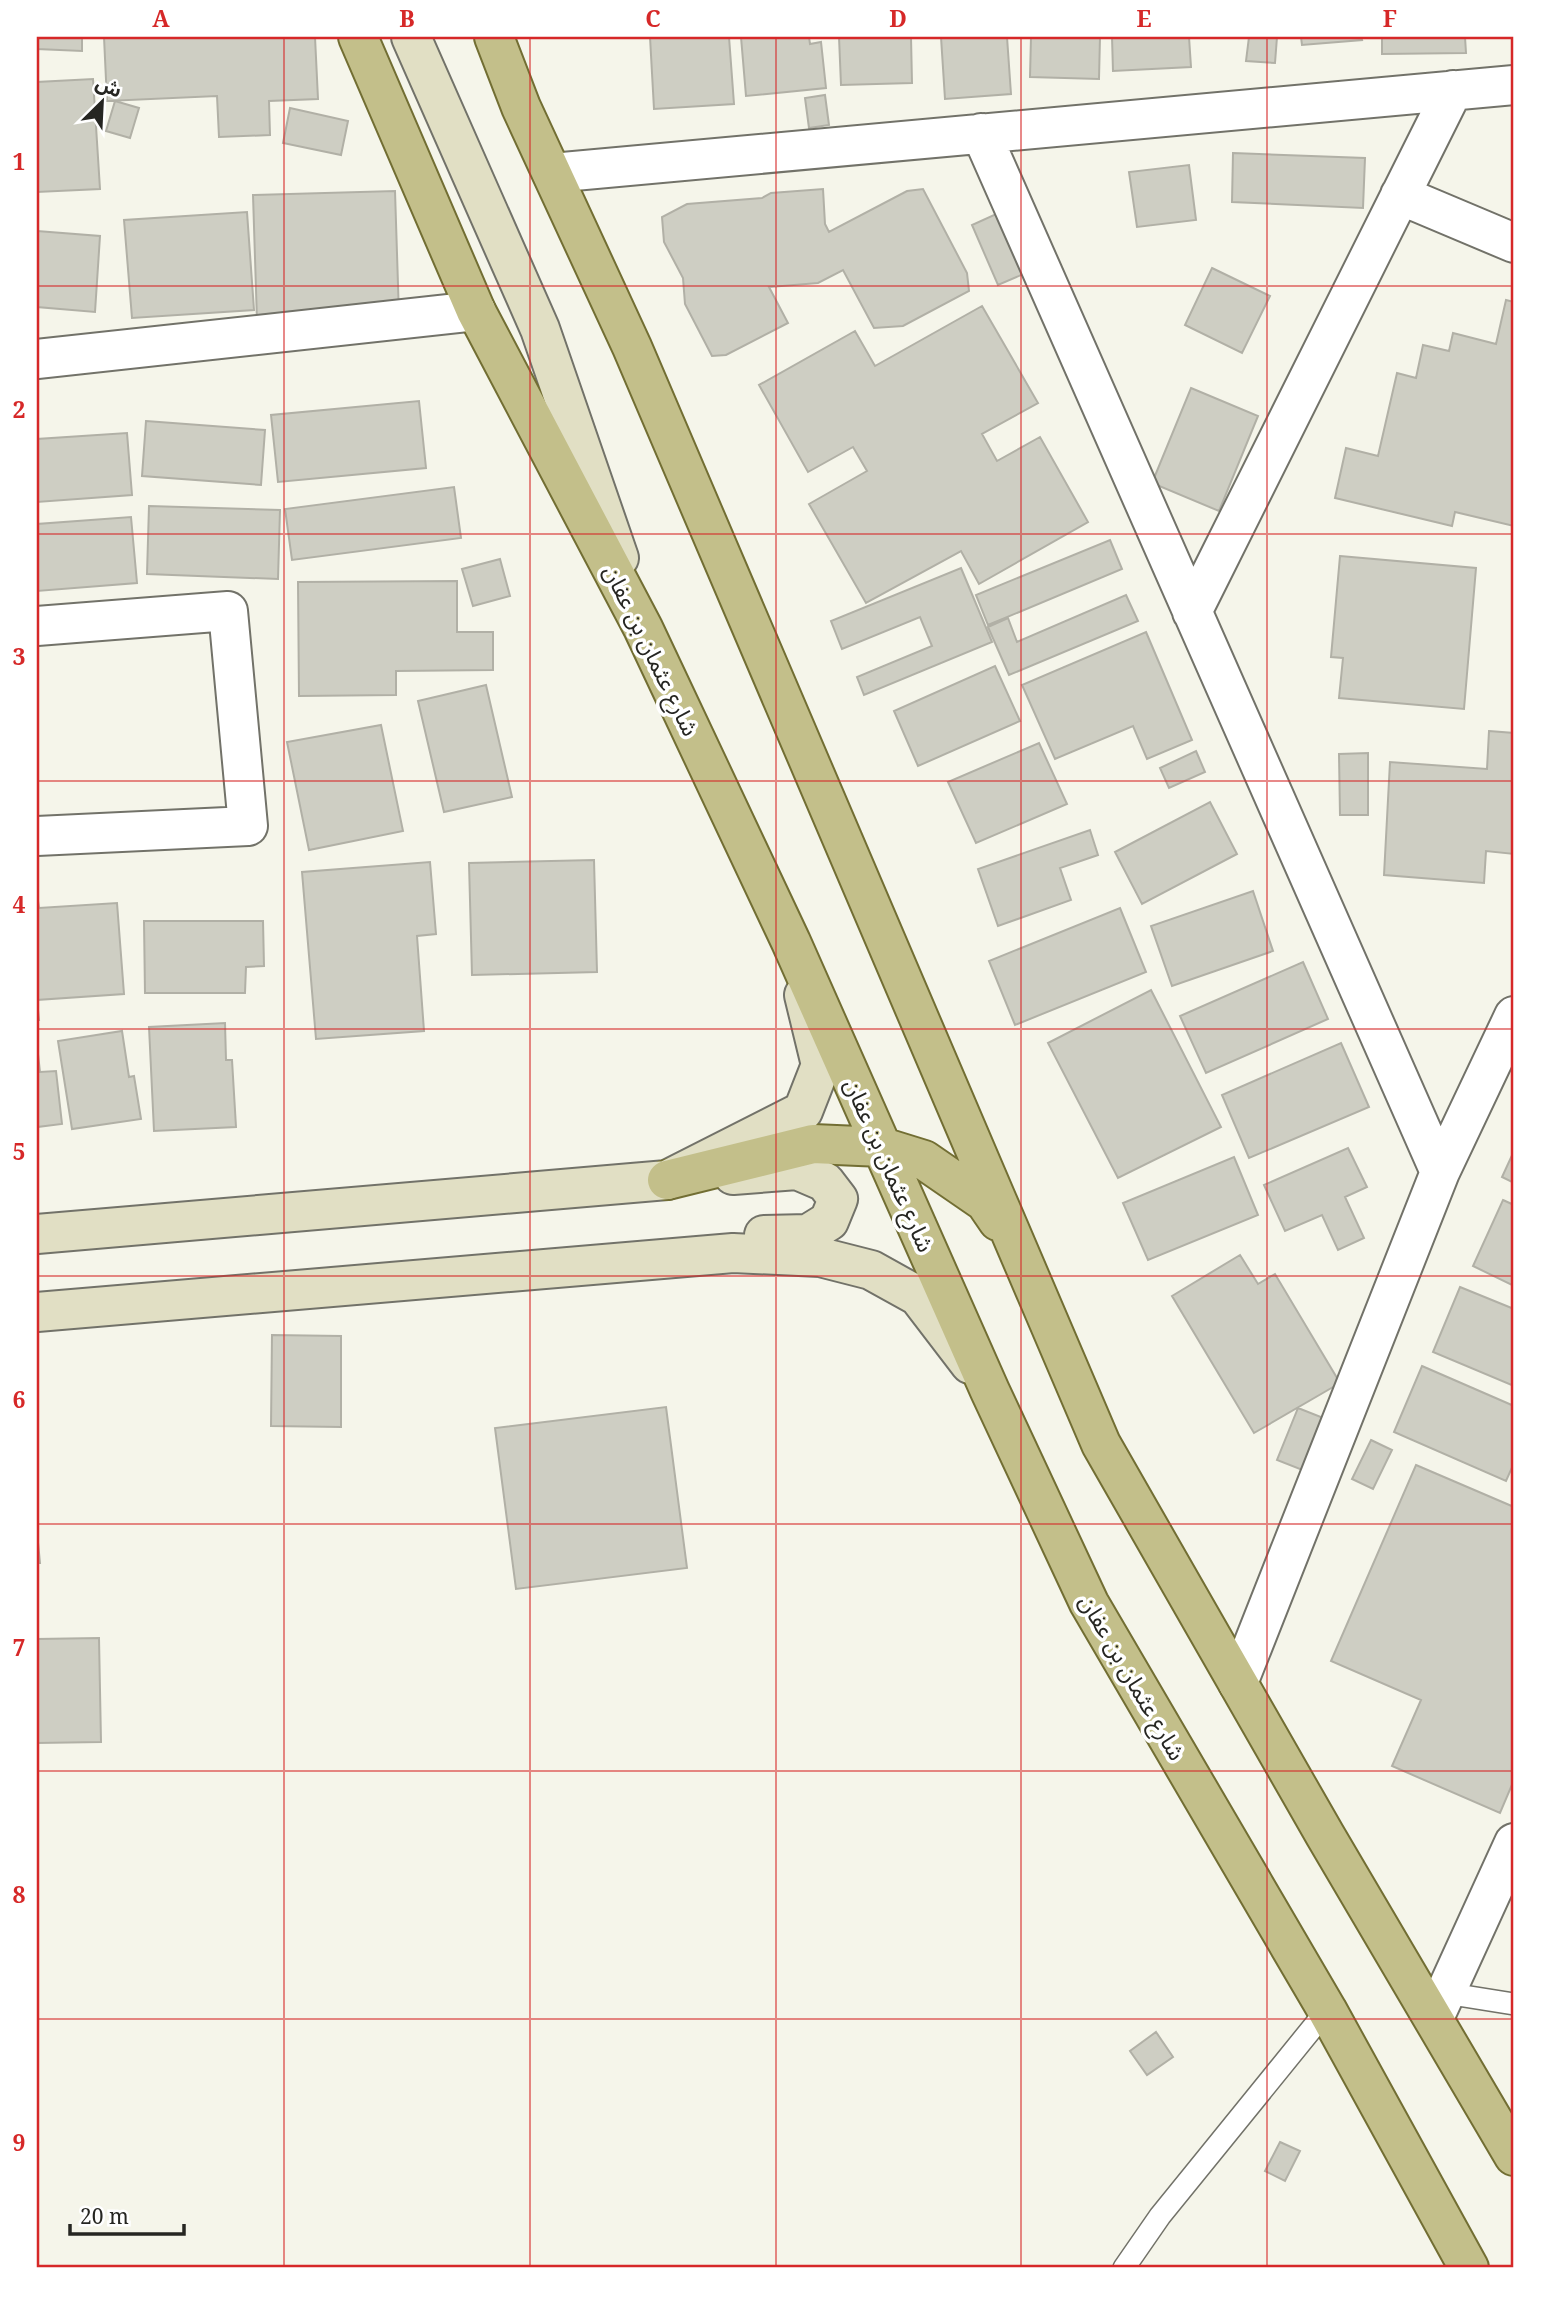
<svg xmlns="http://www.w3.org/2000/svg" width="1551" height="2305" font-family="'Noto Serif','Noto Sans Arabic',serif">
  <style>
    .building { fill: #cecec3; stroke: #b1b0a6; stroke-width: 2 }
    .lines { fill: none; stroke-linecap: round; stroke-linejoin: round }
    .lane-casing { stroke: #727269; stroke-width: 24 }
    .street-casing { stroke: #727269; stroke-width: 42 }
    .secondary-casing { stroke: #727269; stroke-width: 42 }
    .primary-casing { stroke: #726e33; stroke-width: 42 }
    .lane { stroke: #fff; stroke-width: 21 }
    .street { stroke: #fff; stroke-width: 38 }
    .secondary { stroke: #e1dfc4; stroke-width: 38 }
    .primary { stroke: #c3bf8a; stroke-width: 38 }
    .grid { fill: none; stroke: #d62828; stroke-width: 2; stroke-opacity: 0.55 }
    .labels { text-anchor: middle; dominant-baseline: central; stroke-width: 7; stroke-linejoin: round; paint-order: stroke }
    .street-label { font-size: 23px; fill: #262622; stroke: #fff }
    .neatline { fill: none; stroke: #d62828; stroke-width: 2.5 }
    .grid-label { font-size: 23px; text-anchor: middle; font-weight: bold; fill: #d62828 }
  </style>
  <rect width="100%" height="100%" fill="#f5f5ea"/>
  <path class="building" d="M37,37H82V51L37,49Z
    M104,37H315L318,99L269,101L270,135L219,137L217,96L107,101Z
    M650,37H729L734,104L654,109Z
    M741,37H809L810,44L821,42L826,88L746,96Z
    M839,37H911L912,83L841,85Z
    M941,37H1007L1011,94L945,99Z
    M1031,37H1100L1099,79L1030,77Z
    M1112,37H1189L1191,67L1113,71Z
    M1249,37H1277L1275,63L1246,61Z
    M1301,37H1361L1362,40L1302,45Z
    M1382,37H1465L1466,53L1382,54Z
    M93,79L100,189L37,192V82Z
    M825,95L829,125L809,128L805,98Z
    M115,101L139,108L130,138L106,131Z
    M290,108L348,121L341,155L283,143Z
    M1233,153L1365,158L1363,208L1232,202Z
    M1189,165L1196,220L1137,227L1129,172Z
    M823,189L825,224L829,232L907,191L923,189L967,273L969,291L903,326L874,328L843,270L818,283L769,287L788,323L726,355L712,356L685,304L683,278L664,242L662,217L687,204L762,198L771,193Z
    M395,191L399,316L257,321L253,195Z
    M1016,205L1042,266L998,285L972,225Z
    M247,212L254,310L132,318L124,220Z
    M37,231L100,236L95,312L37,307Z
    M1212,268L1270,296L1242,353L1185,325Z
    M1506,300L1514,302V526L1455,512L1452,526L1335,498L1346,448L1378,456L1397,373L1416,378L1423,345L1449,351L1453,333L1496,344Z
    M982,306L1038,403L982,434L997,461L1040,437L1088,522L979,584L961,551L866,603L809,504L867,471L853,447L808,472L759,385L855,331L875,366Z
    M1191,388L1258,416L1219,511L1152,483Z
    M419,401L426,468L278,482L271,415Z
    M146,421L265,430L261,485L142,476Z
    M127,433L132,495L37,502V439Z
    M454,487L461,538L292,560L285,509Z
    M149,506L280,510L278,579L147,574Z
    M131,517L137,583L37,591V524Z
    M1110,540L1122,569L988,625L976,595Z
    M1340,556L1476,568L1464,709L1339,698L1343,658L1331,657Z
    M500,559L510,596L473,606L462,569Z
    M961,568L992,642L864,695L857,677L932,646L920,617L842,649L831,621Z
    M457,581V632H493V670L396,671V695L299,696L298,582Z
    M1126,595L1138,621L1009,675L988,627L1008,618L1017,642Z
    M1146,632L1192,740L1147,759L1133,726L1055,759L1022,685Z
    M995,666L1020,721L918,766L894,711Z
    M486,685L512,797L444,812L418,701Z
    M381,725L403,831L309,850L287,742Z
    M1489,731L1514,733V854L1486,851L1484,883L1384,875L1390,762L1487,769Z
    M1039,743L1067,804L976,843L948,782Z
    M1196,751L1205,772L1169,788L1160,768Z
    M1368,753V815H1340L1339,754Z
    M1210,802L1237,854L1142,904L1115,852Z
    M1090,830L1098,855L1060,868L1071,900L998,926L978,869Z
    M594,860L597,972L472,975L469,863Z
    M430,862L436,934L417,936L424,1031L316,1039L302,872Z
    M1253,891L1273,951L1172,986L1151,926Z
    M37,894L39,908L117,903L124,994L37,1000L39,1020H37Z
    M1120,908L1146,972L1015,1025L989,961Z
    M144,921H263L264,966L246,967L245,993H145Z
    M1303,962L1328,1019L1206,1073L1180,1016Z
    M1151,990L1221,1127L1118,1178L1048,1043Z
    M225,1023L226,1060H232L236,1127L154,1131L149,1027Z
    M122,1031L129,1077L134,1076L141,1119L72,1129L58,1041Z
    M1341,1043L1369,1107L1249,1158L1222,1095Z
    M37,1045L40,1072L56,1071L62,1124L37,1127Z
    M1348,1148L1367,1187L1345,1197L1364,1238L1338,1250L1322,1215L1285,1231L1264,1185Z
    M1514,1151V1183L1502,1177Z
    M1234,1157L1258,1215L1148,1260L1123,1203Z
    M1503,1200L1514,1205V1286L1473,1266Z
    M1240,1255L1258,1284L1275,1274L1340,1383L1254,1433L1172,1296Z
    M1460,1287L1514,1309V1386L1433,1352Z
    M272,1335L341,1336V1427L271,1426Z
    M1422,1366L1514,1406V1463L1506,1481L1394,1432Z
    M666,1407L687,1568L516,1589L495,1428Z
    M1298,1408L1326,1419L1305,1471L1277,1460Z
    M1371,1440L1392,1450L1373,1489L1352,1479Z
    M1416,1465L1514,1507V1780L1500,1813L1392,1766L1421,1700L1331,1661Z
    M37,1532L40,1563H37Z
    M99,1638L101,1742L37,1743V1639Z
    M1156,2032L1173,2057L1147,2075L1130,2051Z
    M1280,2142L1300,2151L1285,2181L1265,2171Z"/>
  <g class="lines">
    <g class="lane-casing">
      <path id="lane" d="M1445,1993L1514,2004
        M1124,2268L1160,2216L1327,2010"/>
    </g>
    <g class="street-casing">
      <path id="street" d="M981,133L1440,1172
        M552,173L1514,85
        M1400,195L1514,243
        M37,359L476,311
        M1192,612L1453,90
        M37,626L228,611L248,826L37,836
        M1238,1683L1440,1172L1514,1016
        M1434,2018L1514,1843"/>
    </g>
    <g class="secondary-casing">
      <path id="secondary" d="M411,37L540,329L619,558
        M733,1175L797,1170L825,1182L838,1199L829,1221L808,1234L764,1235
        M37,1234L667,1180L803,1111L821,1065L804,995
        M37,1312L733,1253L820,1257L871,1270L918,1296L970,1364"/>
    </g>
    <g class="primary-casing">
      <path id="primary" d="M358,37L476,311L643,628L791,942L990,1391L1089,1603L1327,2010L1469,2268
        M494,37L521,107L632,347L1101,1444L1325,1835L1514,2156
        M667,1180L813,1144L882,1147L924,1160L985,1202L998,1221"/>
    </g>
    <use href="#lane" class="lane"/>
    <use href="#street" class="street"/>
    <use href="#secondary" class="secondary"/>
    <use href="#primary" class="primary"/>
  </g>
  <path class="grid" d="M284,37V2268M530,37V2268M776,37V2268M1021,37V2268M1267,37V2268M37,286H1514M37,534H1514M37,781H1514M37,1029H1514M37,1276H1514M37,1524H1514M37,1771H1514M37,2019H1514"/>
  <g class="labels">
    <g class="street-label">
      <text transform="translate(652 650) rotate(64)">شارع عثمان بن عفان</text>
      <text transform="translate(890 1165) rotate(66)">شارع عثمان بن عفان</text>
      <text transform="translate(1133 1677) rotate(60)">شارع عثمان بن عفان</text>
    </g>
  </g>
  <rect width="1551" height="2305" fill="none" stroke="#ffffff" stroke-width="77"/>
  <g transform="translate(102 102) rotate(24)" stroke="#ffffff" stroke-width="5" paint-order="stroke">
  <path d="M0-5L12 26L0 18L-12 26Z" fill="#262622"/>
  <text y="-10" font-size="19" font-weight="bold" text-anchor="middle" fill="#262622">ش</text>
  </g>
  <path d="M70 2224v10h114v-10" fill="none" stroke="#262622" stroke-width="3.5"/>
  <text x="80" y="2224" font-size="21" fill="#262622" stroke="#ffffff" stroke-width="5" paint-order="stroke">20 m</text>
  <rect x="38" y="38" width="1474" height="2228" class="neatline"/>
  <g class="grid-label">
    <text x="161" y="27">A</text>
    <text x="407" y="27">B</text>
    <text x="653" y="27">C</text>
    <text x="898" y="27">D</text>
    <text x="1144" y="27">E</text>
    <text x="1390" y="27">F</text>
    <text x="19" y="170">1</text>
    <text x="19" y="418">2</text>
    <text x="19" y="665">3</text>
    <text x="19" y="913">4</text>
    <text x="19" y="1160">5</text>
    <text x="19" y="1408">6</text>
    <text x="19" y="1656">7</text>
    <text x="19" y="1903">8</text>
    <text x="19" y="2151">9</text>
  </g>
</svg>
